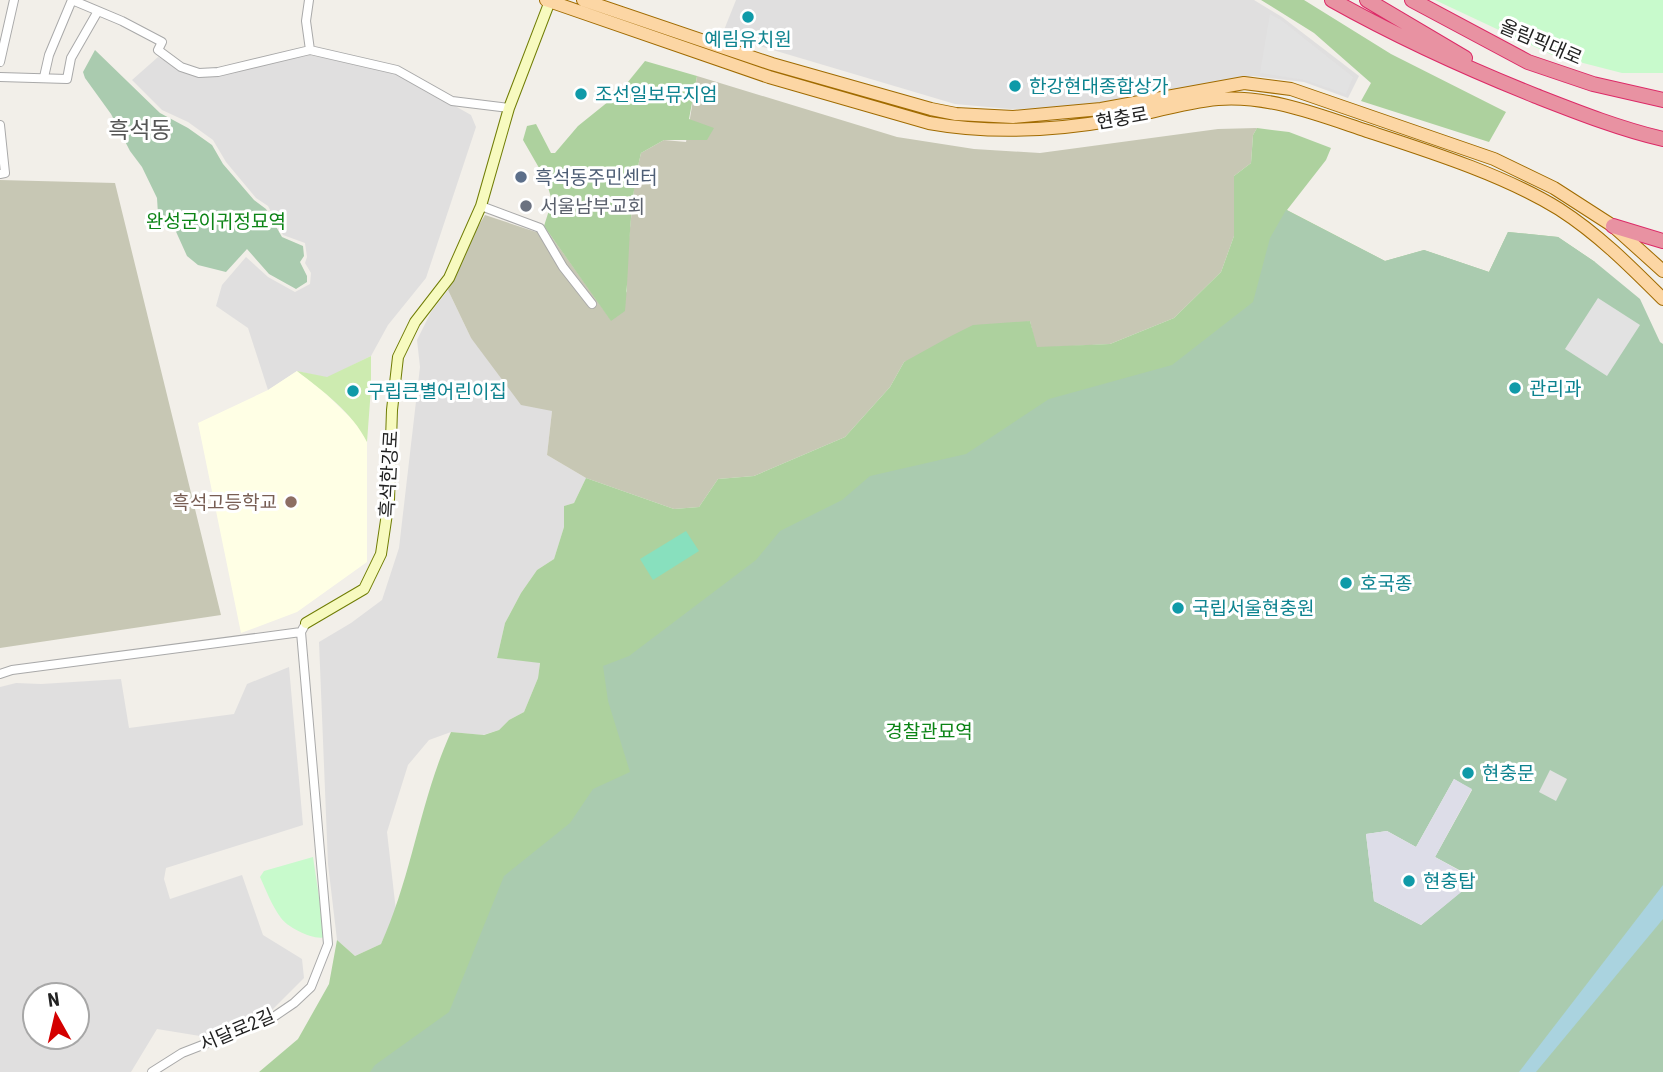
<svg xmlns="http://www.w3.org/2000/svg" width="1663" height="1072" font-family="'Roboto Condensed','Noto Sans KR',sans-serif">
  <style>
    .residential { fill: #e0dfdf; fill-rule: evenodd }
    .education { fill: #ffffe5 }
    .construction { fill: #c7c7b4 }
    .grass { fill: #cdebb0 }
    .forest { fill: #add19e }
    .cemetery { fill: #aacbaf; fill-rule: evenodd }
    .park { fill: #c8facc }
    .pitch { fill: #88e0be }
    .parking { fill: #e2e2e2 }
    .plaza { fill: #dddde8 }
    .water { fill: #aad3df }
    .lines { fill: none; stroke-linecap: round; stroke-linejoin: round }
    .street-casing { stroke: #a9a9a9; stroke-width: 10 }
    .secondary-casing { stroke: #707d05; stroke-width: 12 }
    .primary-casing { stroke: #a06b00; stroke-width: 14 }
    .highway-casing { stroke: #dc2a67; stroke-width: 16 }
    .street { stroke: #fff; stroke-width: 8 }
    .secondary { stroke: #f7fabf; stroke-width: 10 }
    .primary { stroke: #fcd6a4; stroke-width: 12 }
    .highway { stroke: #e892a2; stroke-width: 14 }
    .culture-dot { fill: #0f9aa8; stroke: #fff; stroke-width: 2.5 }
    .service-dot { fill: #5c6f8a; stroke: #fff; stroke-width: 2.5 }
    .worship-dot { fill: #6b7280; stroke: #fff; stroke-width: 2.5 }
    .education-dot { fill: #8d6e63; stroke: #fff; stroke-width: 2.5 }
    .labels { text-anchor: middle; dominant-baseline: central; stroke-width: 6; stroke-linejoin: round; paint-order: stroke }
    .culture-label { font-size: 19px; fill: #0d838f; stroke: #fff; text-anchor: start }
    .street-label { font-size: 19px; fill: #222; stroke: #fff }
    .service-label { font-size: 19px; fill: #4e5e75; stroke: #fff; text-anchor: start }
    .worship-label { font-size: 19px; fill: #5b616d; stroke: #fff; text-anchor: start }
    .park-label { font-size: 19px; fill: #0c8416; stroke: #fff }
    .education-label { font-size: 19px; fill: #785e54; stroke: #fff; text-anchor: end }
    .quarter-label { font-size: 23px; fill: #555; stroke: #fff }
  </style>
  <rect width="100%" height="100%" fill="#f2efe9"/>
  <path class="residential" d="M736,0H1254L1282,17L1359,76L1348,98L1304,82L1253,76L1174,92L1065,108L1010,109L955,104L722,35Z
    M309,55L395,72L471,115L476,127L426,278L388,325L371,356L327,378L297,371L268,390L248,328L216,306L222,285L246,257L268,277L295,292L310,284L311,273L305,263L307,257L305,243L283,235L268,206L256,198L226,162L213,140L188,122L162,110L132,80L158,57L198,77L218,75Z
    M448,290L471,338L552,411L547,455L586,478L574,503L564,506V527L554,559L537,570L521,593L505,623L497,658L540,662L538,678L524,712L509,720L499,730L483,735L451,732L429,740L408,765L387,832L396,911L381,944L355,956L337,940L328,864L319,642L351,623L382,600L399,548L420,367L417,340L431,312Z
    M289,667L303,825L166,868L164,879L170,899L242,875L263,935L302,959L304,978L269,1013L234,1028L200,1036L157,1029L131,1072H0V687L16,683L41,684L121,679L129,728L234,714L247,684ZM35,995H77V1037H35Z"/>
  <path class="education" d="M297,371L321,389L360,427L367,442V562L297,612L241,633L198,423L268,390Z"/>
  <path class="construction" d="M697,76L897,137L974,149L1040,153L1218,129L1257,128L1253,135L1251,163L1234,176V236L1221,272L1174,318L1110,344L1036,348L1030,321L904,362L890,387L845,437L754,476L718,479L699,507L674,509L586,478L547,455L552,411L521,405L471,338L448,290L466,247L485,215L536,232L544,226L611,320L627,291V258L635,179L641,153L664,140L686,142Z
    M0,180L115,183L221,615L0,648Z"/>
  <path class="grass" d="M371,356V388L367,442C352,412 324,392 297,371L327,377Z"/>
  <path class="forest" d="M1261,0H1304L1391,54L1506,112L1489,142L1361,101L1371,83L1314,33Z
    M645,61L697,76L689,119L714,128L707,140H664L641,153C628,205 630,258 625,311L611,321L544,226L552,201L546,180L523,140L527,126L536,124L551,153H555L578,126L619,93Z
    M1257,128L1289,132L1331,148L1326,160L1287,210L1385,261L1424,250L1489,272L1508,232L1558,237L1595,262L705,1072H259L298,1039L329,984L337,940L355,956L381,944C412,876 420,800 451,732L484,735L499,730L509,720L524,712L538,678L540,663L497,658L505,623L521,593L537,570L554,559L564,527V506L574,503L586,478L674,509L699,507L718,479L754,476L845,437L890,387L904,362L951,336L973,325L1030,321L1037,347L1110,344L1174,318L1221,272L1234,236V176L1251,163L1253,135Z"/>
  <path class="cemetery" d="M95,50L160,113L188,128L212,145L223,164L254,200L266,209L282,237L303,246L304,256L300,262L307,276V282L296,289L269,274L247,249L226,272L198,265L187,256L173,225L165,226L158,214L157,198L142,167L130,151L111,114L85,78L83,72Z
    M1286,210L1385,261L1424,250L1489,272L1508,232L1558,237L1595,262L1640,299L1660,342L1663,344V1072H370L375,1065L449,1012L504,876L570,823L593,789L630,772L608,701L603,666L629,656L756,560L780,531L842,500L870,476L966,454L1049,399L1172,365L1253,302L1270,238ZM1454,779L1472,790L1435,857L1476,879L1421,925L1374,901L1366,834L1387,831L1416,847Z"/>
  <path class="park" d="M1435,0H1663V73H1622L1552,55Z
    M313,857L325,937C314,941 287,927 281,918C272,906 266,890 260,877L264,871Z"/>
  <path class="pitch" d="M686,531L699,551L653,580L640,559Z"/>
  <path class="parking" d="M1270,14L1281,20L1353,77L1346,94L1305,80L1260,73Z
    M1598,298L1640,325L1607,376L1565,349Z
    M1550,770L1567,779L1556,801L1539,792Z"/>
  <path class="plaza" d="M1454,779L1472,789L1435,857L1476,880L1421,925L1374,901L1366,834L1387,831L1416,847Z"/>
  <path class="water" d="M1663,885V919L1536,1072H1519Z"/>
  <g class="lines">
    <g class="street-casing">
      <path id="street" d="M72,0L122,21L162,42L158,50L181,67L199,73L218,72L310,50L397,70L452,101L509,108
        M309,0L306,21L310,50
        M0,62L14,0
        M0,77L67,79L71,58L98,11
        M44,77L49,55L72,0
        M0,125L5,173L0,174
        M481,206L540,228L563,267L592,304
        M0,674L12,670L301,632
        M152,1072L182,1053L272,1018L294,1003L311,987L328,944L301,632L306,623"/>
    </g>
    <g class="secondary-casing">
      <path id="secondary" d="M306,623L364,589L381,554L389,500L392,410L398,357L415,322L449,278L481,206L509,108L550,1"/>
    </g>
    <g class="primary-casing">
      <path id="primary" d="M546,0L769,77L929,123C990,134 1052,131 1114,120C1148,114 1183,102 1218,99C1269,95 1319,115 1367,131C1428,151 1504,175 1559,209C1598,234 1630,266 1663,299
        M583,0L772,64L931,109L956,114L1013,117L1101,109L1244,83L1291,89L1494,159L1554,188L1613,226L1663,271"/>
    </g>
    <g class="highway-casing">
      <path id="highway" d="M1332,0C1398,37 1466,68 1536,96C1577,112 1620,129 1663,139
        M1367,0L1465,58
        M1412,0L1528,62L1593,84L1663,100
        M1613,226L1663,241"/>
    </g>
    <use href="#street" class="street"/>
    <use href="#secondary" class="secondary"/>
    <use href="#primary" class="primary"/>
    <use href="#highway" class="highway"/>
  </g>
  <g class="culture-dot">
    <circle cx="748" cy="17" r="7"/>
    <circle cx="1015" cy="86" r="7"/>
    <circle cx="581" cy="94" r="7"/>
    <circle cx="1515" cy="388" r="7"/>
    <circle cx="353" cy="391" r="7"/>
    <circle cx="1346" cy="583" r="7"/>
    <circle cx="1178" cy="608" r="7"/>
    <circle cx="1468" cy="773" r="7"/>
    <circle cx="1409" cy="881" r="7"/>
  </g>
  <circle class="service-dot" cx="521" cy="177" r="7"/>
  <circle class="worship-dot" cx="526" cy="206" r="7"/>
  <circle class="education-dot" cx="291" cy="502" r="7"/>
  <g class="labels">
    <g class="culture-label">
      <text x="748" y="39" text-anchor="middle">예림유치원</text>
      <text x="1029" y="86">한강현대종합상가</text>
      <text x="595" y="94">조선일보뮤지엄</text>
      <text x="1529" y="388">관리과</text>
      <text x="367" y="391">구립큰별어린이집</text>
      <text x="1360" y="583">호국종</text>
      <text x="1192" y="608">국립서울현충원</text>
      <text x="1482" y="773">현충문</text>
      <text x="1423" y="881">현충탑</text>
    </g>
    <g class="street-label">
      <text transform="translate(1541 42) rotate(23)">올림픽대로</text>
      <text transform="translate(1122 118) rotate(-10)">현충로</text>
      <text transform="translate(389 474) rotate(-87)">흑석한강로</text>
      <text transform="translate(237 1030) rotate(-23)">서달로2길</text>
    </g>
    <g class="service-label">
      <text x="535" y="177">흑석동주민센터</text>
    </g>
    <g class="worship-label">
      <text x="540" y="206">서울남부교회</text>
    </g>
    <g class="park-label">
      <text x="216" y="221">완성군이귀정묘역</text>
      <text x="929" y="731">경찰관묘역</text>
    </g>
    <g class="education-label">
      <text x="277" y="502">흑석고등학교</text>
    </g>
    <g class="quarter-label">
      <text x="140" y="130">흑석동</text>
    </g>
  </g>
  <g transform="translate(56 1016) rotate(352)"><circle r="33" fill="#ffffff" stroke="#a7a7a7" stroke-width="2"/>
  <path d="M0-5L12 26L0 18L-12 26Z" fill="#d40000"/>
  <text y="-10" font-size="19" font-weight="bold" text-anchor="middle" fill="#222222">N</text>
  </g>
</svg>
